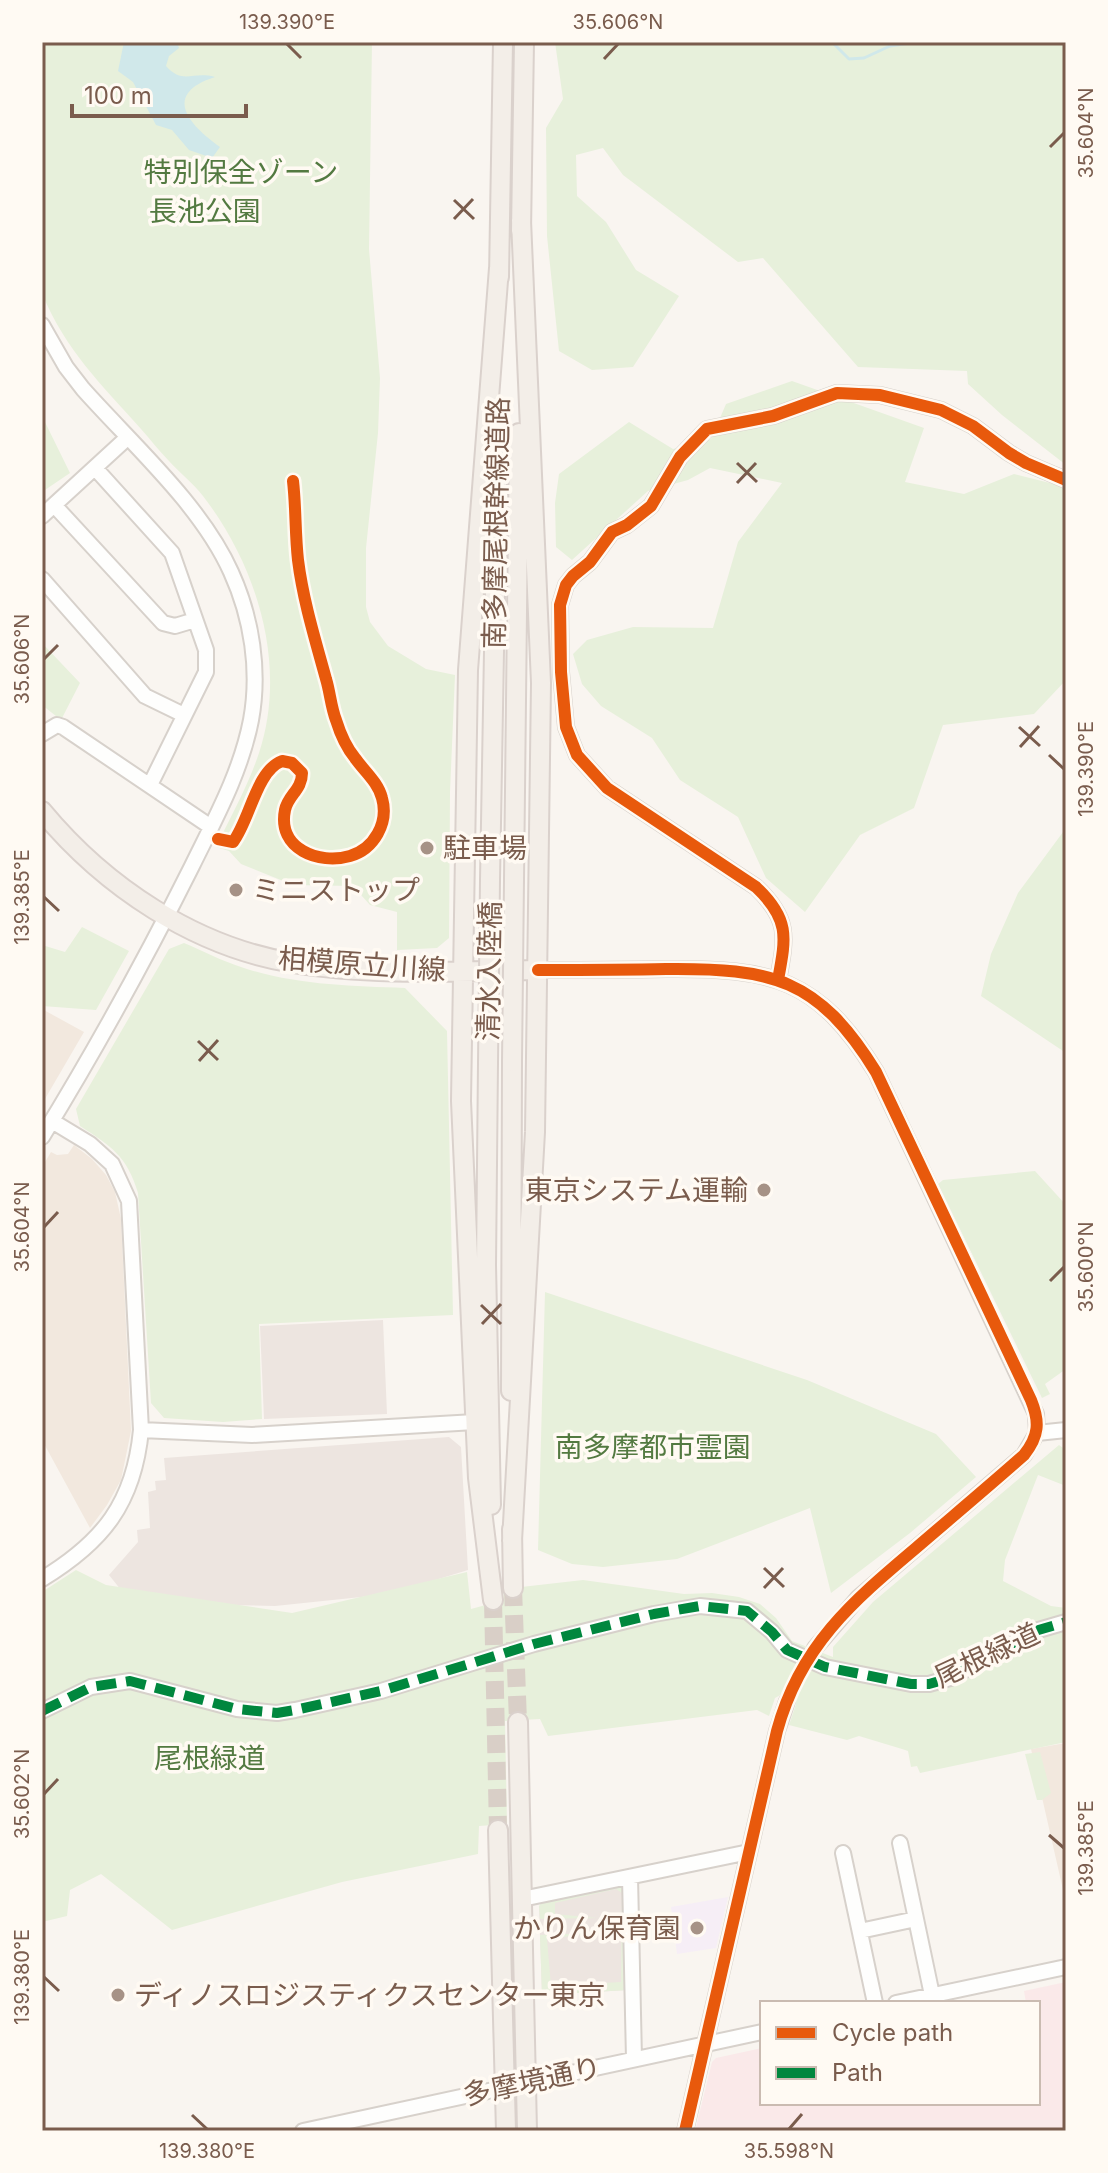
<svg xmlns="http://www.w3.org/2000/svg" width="1108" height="2173" font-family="Inter,'Noto Sans JP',sans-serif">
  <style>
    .residential { fill: #f2e8de }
    .industrial { fill: #ede5e0 }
    .education { fill: #f6eef6 }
    .medical { fill: #fae9e9 }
    .green { fill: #e7f0db }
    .water { fill: #d0e8ea }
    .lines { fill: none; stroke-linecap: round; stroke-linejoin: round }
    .stream { stroke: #d0e8ea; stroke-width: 3 }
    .minor-tunnel { stroke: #d9cfc7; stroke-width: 14; stroke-dasharray: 14 7; stroke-linecap: butt }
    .major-tunnel { stroke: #d9cfc7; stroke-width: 18; stroke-dasharray: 18 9; stroke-linecap: butt }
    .minor-casing { stroke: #d7d1cb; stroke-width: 18 }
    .major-casing { stroke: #dad1cc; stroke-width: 22 }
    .minor { stroke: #fefefd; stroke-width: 14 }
    .major { stroke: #f3eee8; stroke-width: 18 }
    .major-bridge-casing { stroke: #dad1cc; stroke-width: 22; stroke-linecap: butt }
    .major-bridge { stroke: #f3eee8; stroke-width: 18 }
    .quiet { stroke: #00873e; stroke-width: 10; stroke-dasharray: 20 10; stroke-linecap: butt }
    .cycleway-casing { stroke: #fffaf3; stroke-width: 17 }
    .cycleway { stroke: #e8590c; stroke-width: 12 }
    .ticks { fill: none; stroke: #7a5c4d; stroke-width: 3 }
    .poi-dot { fill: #a69286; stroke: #fffaf3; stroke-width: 3 }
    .labels { text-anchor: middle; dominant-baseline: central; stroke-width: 7; stroke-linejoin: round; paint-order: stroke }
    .park-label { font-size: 28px; fill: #537a41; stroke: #fffaf3 }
    .street-label { font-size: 28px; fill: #7a5c4d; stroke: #fffaf3 }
    .poi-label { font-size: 28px; fill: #7a5c4d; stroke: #fffaf3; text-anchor: start }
    .neatline { fill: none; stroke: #7a5c4d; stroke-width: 3 }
    .ticks-label { font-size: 20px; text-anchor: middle; fill: #7a5c4d }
  </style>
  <rect width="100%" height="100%" fill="#f9f5f0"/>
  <path class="residential" d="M42,1009L84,1032L42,1104Z
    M74,1145L92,1159L106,1175L115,1192L121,1219L131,1431L121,1480L107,1505L90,1528L42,1440V1167L51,1152L57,1155L68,1154Z
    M1066,1743V1903L1031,1749Z"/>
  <path class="industrial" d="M383,1320L387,1414L264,1419L260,1326Z
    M449,1437L461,1447L468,1570L390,1594L275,1606L226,1605L121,1590L109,1575L138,1542L137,1530L150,1528L148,1492L156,1490L155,1481L166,1480L164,1458Z
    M620,1885L626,1890L628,1990L542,1995L539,1906Z"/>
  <path class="education" d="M728,1897L716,1948L677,1954L671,1907Z"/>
  <path class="medical" d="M1066,1982V2131H695L712,2062L716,2058L762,2048V2103H1038V2003H1026L1024,1991Z"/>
  <path class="green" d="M42,42H372L369,249L380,378L378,433L366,548V607L370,622L388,646L426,669L455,675L450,792L449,938L437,948L397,950V912L370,905L353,886L293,885L241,864L229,851L216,847C231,816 248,786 259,753C288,665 257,566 203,496C193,483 180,473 169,461C159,451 151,440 141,429C102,385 65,350 42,293Z
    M555,42H1066V465L1002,415L968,384L967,371L858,367L763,258L738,262L623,175L603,148L576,155L577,196L606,222L636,270L679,296L633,367L592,370L559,351L547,236L546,128L563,99Z
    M792,381L924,428L905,482L964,494L1014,474L1066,487V680L1034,714L943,725L914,808L860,835L805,912L766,878L738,817L680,780L652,738L601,706L582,684L573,654L587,640L633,627L713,628L738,542L782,483L710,468L688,480L648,491L572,560L556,547L555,503L559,474L629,422L673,449L711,439L726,404Z
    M42,416L70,473L42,492Z
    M42,643L80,683L61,720L42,705Z
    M1066,828V1053L981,996L991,954L1018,893Z
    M82,927L129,951L96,1010L42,1006V945L65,952Z
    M184,943C203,951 222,961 241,967C294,985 350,986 405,988L447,1031L453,1315L259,1324L262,1419L223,1422L164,1418L151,1403L138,1193C127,1156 111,1146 80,1126L76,1109L169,949Z
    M1035,1171L1066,1205V1369L1045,1384L1050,1394L1042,1398L938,1184L943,1180Z
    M545,1292L807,1380L936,1434L976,1477L910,1533L831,1593L810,1508L677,1559L603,1567L572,1564L538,1550Z
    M1059,1445L1066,1450V1486L1038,1475L1005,1560L1003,1581L1051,1606L1066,1608V1742L920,1773L917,1766L911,1767L908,1751L902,1749L859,1736L847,1740L789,1725L796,1704L794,1697L784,1693L775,1698L769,1716L757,1710L548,1736L540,1719L505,1721L507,1824L479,1826L478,1854L342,1882L172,1930L101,1874L70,1890L67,1916L42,1922V1592L76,1570L106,1585L292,1613L467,1572L471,1609L504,1600L503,1589L583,1580L684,1594L712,1593L739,1597L760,1604L776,1618L792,1641L833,1657V1647L873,1602Z
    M1040,1752L1051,1793L1042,1800H1037L1025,1754Z
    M620,1885L626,1890L628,1990L542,1995L540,1935L596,1933L547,1939L551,1986L621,1982L622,1893L616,1889L555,1903V1914L597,1918L540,1919L539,1906L542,1902Z"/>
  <path class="water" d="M124,42H177L179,48L169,56L166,66C183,85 192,71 215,77C162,94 188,124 220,147L212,158L189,150L172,130L156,125L133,82L118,71Z"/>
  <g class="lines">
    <path class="stream" d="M832,42L849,59L864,58L890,46L917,42"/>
    <path class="minor-tunnel" d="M787,1701L812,1651"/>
    <path class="major-tunnel" d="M513,1588L518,1722
      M493,1600L498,1830"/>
    <g class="minor-casing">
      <path id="minor" d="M42,325L66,367L83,389C132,444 201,505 231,572C252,618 260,671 251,720C241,772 215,819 192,866C146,958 96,1049 42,1137
        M95,468L172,553L206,650V672L150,785
        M54,505L163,623L175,626L195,620
        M42,516L127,438
        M42,579L145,696L184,715
        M42,734L57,725L63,727L211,827
        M538,970C581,970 623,970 666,969C772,968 818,978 876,1072L1036,1414L1037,1433L1024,1455L858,1598L815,1648
        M778,980C786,937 790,919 756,887L607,788L577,755L566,727L561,672L560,605L566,585L573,576L590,562L612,532L627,525L651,506L680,457L707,429L773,416L837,393L880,395L941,410L973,426L1009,453L1026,463L1066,480
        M141,1430L252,1435L475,1422
        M1037,1433L1066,1430
        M42,1579C103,1542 134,1503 141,1430L129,1201L112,1164L90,1144L52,1121
        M42,1711L91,1687L130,1681L237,1709L277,1713L295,1710L381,1691L534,1644L654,1614L700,1606L747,1611L772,1632L787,1650L825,1667L911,1684H929L950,1678L1035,1631L1066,1622
        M900,1843L932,1995
        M843,1853L875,2003
        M630,1877L634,2059
        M522,1899L749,1852
        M860,1931L916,1919
        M896,2003L1066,1967
        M303,2131L762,2032
        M685,2131L777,1731L787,1701"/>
    </g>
    <g class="major-casing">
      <path id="major" d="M521,231L524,42
        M499,277L503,42
        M42,811C105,887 195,947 293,963C370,976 460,971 538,970
        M490,880L498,423
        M514,880L519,433
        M488,1063L486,1265L491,1505
        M511,1391L512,1062
        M512,1529L513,1588
        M512,1541L535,1132L541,683L521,220
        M493,1600L478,1478L461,1101L468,670L499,268
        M518,1722L527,2131
        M498,1830L506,2131"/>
    </g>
    <use href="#minor" class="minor"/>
    <use href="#major" class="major"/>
    <g class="major-bridge-casing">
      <path id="major-bridge" d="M512,1062L514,880
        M488,1063L490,880"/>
    </g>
    <use href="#major-bridge" class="major-bridge"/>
    <path class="quiet" d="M42,1711L91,1687L130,1681L237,1709L277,1713L295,1710L381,1691L534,1644L654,1614L700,1606L747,1611L772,1632L787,1650L825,1667L911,1684H929L950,1678L1035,1631L1066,1622"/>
    <g class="cycleway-casing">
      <path id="cycleway" d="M218,839L233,842C250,820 256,771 282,761L292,763L302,773C302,790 288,795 285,810C277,849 319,865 350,856C374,849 389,823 382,798C378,782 364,771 355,758C346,747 340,733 336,720C331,707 330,692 326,679C315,639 303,600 298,560C295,533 296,507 293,481
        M538,970C581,970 623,970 666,969C772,968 818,978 876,1072L1031,1400C1040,1422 1039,1436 1024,1455C989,1486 952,1517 916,1548C852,1602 800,1646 777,1731L685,2131
        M778,980C786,937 790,919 756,887L607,788L577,755L566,727L561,672L560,605L566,585L573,576L590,562L612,532L627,525L651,506L680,457L707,429L773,416L837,393L880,395L941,410L973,426L1009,453L1026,463L1066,480"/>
    </g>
    <use href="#cycleway" class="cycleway"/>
  </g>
  <path class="ticks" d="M287,44L301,58M604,59L618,44M1050,147L1064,133M454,200L474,219M454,219L473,199M737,463L757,482M737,483L756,463M44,659L58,645M1019,727L1040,746M1020,747L1039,726M1049,755L1064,769M44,897L59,911M198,1041L218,1060M199,1061L218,1040M44,1227L58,1212M1050,1281L1064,1267M481,1305L501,1324M482,1324L501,1304M764,1568L784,1587M764,1588L783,1568M44,1794L58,1779M1049,1835L1064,1848M44,1977L59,1991M192,2115L207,2129M789,2129L802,2114"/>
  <g class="poi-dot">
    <circle cx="427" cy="848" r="8"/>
    <circle cx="236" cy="890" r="8"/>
    <circle cx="764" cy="1190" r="8"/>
    <circle cx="697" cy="1928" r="8"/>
    <circle cx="118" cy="1995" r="8"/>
  </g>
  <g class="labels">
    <g class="park-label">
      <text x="241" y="172">特別保全ゾーン</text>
      <text x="205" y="211">長池公園</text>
      <text x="653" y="1447">南多摩都市霊園</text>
      <text x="210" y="1758">尾根緑道</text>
    </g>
    <g class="street-label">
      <text transform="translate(496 523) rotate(-89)">南多摩尾根幹線道路</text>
      <text transform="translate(362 964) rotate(4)">相模原立川線</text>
      <text transform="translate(489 971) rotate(-89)">清水入陸橋</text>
      <text transform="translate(987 1655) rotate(-25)">尾根緑道</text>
      <text transform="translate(532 2081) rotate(-12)">多摩境通り</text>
    </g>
    <g class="poi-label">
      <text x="443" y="848">駐車場</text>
      <text x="252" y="890">ミニストップ</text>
      <text x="748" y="1190" text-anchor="end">東京システム運輸</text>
      <text x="681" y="1928" text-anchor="end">かりん保育園</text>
      <text x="134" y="1995">ディノスロジスティクスセンター東京</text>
    </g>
  </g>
  <rect width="1108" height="2173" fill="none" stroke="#fffaf3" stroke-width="88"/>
  <rect x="760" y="2001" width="280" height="104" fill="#fffaf3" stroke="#cabbb1" stroke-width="2"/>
  <rect x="776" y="2027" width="40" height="12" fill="#e8590c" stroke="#cabbb1" stroke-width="2"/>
  <text x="832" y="2041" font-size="24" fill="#7a5c4d">Cycle path</text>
  <rect x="776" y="2067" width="40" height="12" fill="#00873e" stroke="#cabbb1" stroke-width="2"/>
  <text x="832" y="2081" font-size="24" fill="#7a5c4d">Path</text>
  <path d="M72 104v12h174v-12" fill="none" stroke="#7a5c4d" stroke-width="4"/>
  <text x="84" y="104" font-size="24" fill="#7a5c4d" stroke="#fffaf3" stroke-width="6" paint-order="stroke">100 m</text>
  <rect x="44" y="44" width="1020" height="2085" class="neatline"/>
  <g class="ticks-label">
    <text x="287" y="29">139.390°E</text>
    <text x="618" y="29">35.606°N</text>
    <text transform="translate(1086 133) rotate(-90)" y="7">35.604°N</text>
    <text transform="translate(22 659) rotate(-90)" y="7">35.606°N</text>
    <text transform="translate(1086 769) rotate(-90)" y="7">139.390°E</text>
    <text transform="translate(22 897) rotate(-90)" y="7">139.385°E</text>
    <text transform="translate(22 1227) rotate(-90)" y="7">35.604°N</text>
    <text transform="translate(1086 1267) rotate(-90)" y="7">35.600°N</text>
    <text transform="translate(22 1794) rotate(-90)" y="7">35.602°N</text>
    <text transform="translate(1086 1848) rotate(-90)" y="7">139.385°E</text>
    <text transform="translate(22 1977) rotate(-90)" y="7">139.380°E</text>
    <text x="207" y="2158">139.380°E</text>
    <text x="789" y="2158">35.598°N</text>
  </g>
</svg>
